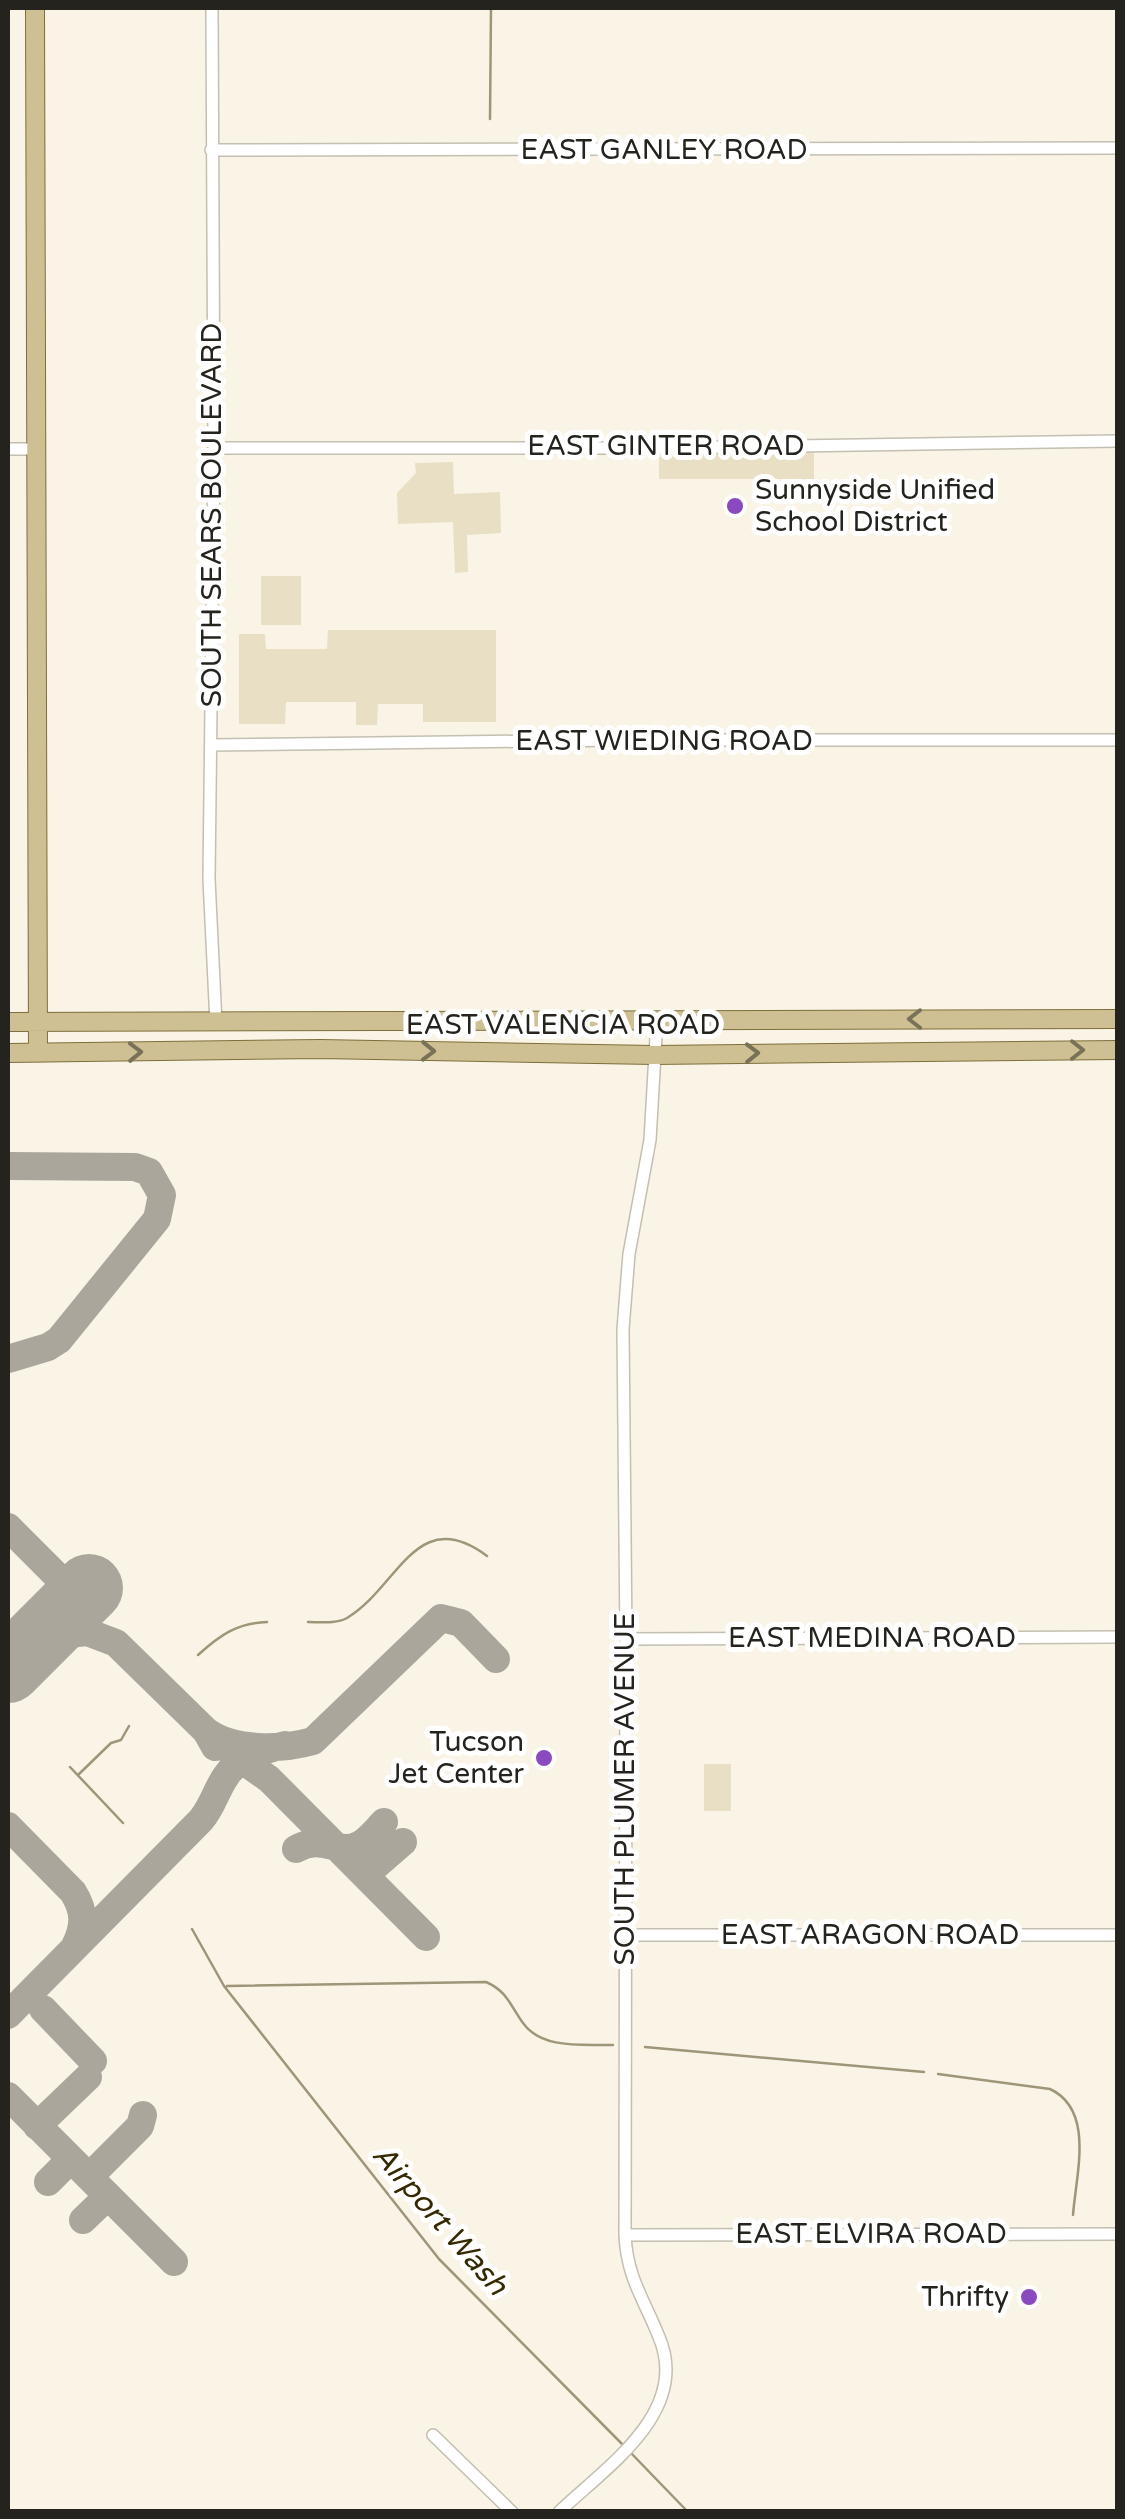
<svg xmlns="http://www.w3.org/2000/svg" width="1125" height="2519" font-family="'Varela Round',sans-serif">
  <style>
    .grass { fill: #e8dfc4 }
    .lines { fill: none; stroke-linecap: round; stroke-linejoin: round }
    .stream { stroke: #9f9579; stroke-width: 2.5 }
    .taxiway { stroke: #aaa69c; stroke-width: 28 }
    .runway { stroke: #aaa69c; stroke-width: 68 }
    .street-casing { stroke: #c3bfb1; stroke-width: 14 }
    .primary-casing { stroke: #7e6e3a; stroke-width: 20 }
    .street { stroke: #fff; stroke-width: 11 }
    .primary { stroke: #cec092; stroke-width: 18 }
    .oneway { stroke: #797258 }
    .poi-dot { fill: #8a49be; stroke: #fff; stroke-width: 4 }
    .labels { text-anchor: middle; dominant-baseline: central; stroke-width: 10; stroke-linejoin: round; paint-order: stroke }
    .street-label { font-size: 28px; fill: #24231d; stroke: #fff }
    .poi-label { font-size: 28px; fill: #24231d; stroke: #fff; text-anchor: end }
    .water-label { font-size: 30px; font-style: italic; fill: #342901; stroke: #fff }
  </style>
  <rect width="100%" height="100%" fill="#f9f4e6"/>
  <path class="grass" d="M659,452H814V479H659Z
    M453,462L454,494L500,492L501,533L467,535L468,572L455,573L453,522L398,524L397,493L416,473L415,463Z
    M261,576H301V625H261Z
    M328,630H496V722H423V704H378L377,725H356V702H286L285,724H239V634H265L266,649H327Z
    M704,1764H731V1811H704Z"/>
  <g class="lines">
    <path class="stream" d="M490,119L491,8
      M308,1622C321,1622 336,1624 347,1618C398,1588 416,1503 487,1556
      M198,1655C220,1635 237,1623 267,1622
      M70,1767L123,1823
      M78,1775L111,1743L121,1740L129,1726
      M192,1929L224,1986L439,2259L624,2446
      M227,1986L486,1982C507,1991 510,2005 523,2023C542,2050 584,2044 613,2045
      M645,2047L924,2072
      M938,2074L1050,2089C1095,2110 1076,2174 1073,2215
      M630,2452L688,2512"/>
    <path class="taxiway" d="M8,1166L135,1167L149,1172L162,1195L157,1219L59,1340L48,1347L8,1359
      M8,1527L79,1598
      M40,1637L87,1632L116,1643L206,1731L215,1747
      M206,1731C233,1751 281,1750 313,1741L441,1618L461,1623L496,1659
      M232,1753L269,1779L426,1937
      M8,1826L73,1892C85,1911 85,1926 75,1946
      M296,1849C322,1833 338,1856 359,1845C369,1840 376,1830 384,1822
      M354,1864L372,1869L403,1842
      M43,2009L93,2061
      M8,2015L201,1820C213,1806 216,1790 226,1776C238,1757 264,1750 285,1745
      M8,2096L174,2262
      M37,2126L88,2077
      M89,2177L140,2126L143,2115
      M48,2182L71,2159
      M83,2220L108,2196"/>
    <path class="runway" d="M8,1669L89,1588"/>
    <g class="street-casing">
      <path id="street" d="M212,8L214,448L209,879L216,1023
        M211,150L1118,148
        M214,448H658L1118,441
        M8,449H36
        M211,745L621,740H1118
        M626,1639L1118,1637
        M623,1935H1118
        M625,2235L1118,2234
        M433,2435L512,2512
        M559,2512C606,2467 691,2412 659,2337C644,2299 627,2278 625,2235L626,1639L623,1329L629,1254L650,1140L657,1020"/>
    </g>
    <g class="primary-casing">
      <path id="primary" d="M35,8L38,1053
        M8,1022L1118,1019
        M8,1053L320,1049L654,1055L1118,1050"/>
    </g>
    <use href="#street" class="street"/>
    <use href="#primary" class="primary"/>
  </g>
  <defs><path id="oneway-chevron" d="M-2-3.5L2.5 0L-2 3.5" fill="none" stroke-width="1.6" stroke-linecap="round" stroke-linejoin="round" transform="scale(2.5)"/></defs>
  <g class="oneway">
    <use href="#oneway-chevron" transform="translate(915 1019) rotate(180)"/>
    <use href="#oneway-chevron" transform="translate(1077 1050)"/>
    <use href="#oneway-chevron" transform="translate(428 1051) rotate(1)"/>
    <use href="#oneway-chevron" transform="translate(135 1052) rotate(-1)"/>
    <use href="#oneway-chevron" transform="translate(752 1053) rotate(-1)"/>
  </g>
  <g class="poi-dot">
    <circle cx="735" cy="506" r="10"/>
    <circle cx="544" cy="1758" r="10"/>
    <circle cx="1029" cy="2297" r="10"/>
  </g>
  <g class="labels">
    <g class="street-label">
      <text x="664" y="150">EAST GANLEY ROAD</text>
      <text x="666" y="446">EAST GINTER ROAD</text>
      <text transform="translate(212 515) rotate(-90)">SOUTH SEARS BOULEVARD</text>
      <text x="664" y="741">EAST WIEDING ROAD</text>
      <text x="563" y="1025">EAST VALENCIA ROAD</text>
      <text x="872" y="1638">EAST MEDINA ROAD</text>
      <text transform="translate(625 1789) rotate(-90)">SOUTH PLUMER AVENUE</text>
      <text x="870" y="1935">EAST ARAGON ROAD</text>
      <text x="871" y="2234">EAST ELVIRA ROAD</text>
    </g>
    <g class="poi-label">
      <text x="755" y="490" text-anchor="start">Sunnyside Unified<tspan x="755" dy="32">School District</tspan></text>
      <text x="524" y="1742">Tucson<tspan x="524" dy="32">Jet Center</tspan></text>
      <text x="1009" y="2297">Thrifty</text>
    </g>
    <g class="water-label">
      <text transform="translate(440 2220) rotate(49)">Airport Wash</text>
    </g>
  </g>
  <rect width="1125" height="2519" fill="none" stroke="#24231d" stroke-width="20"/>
</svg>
